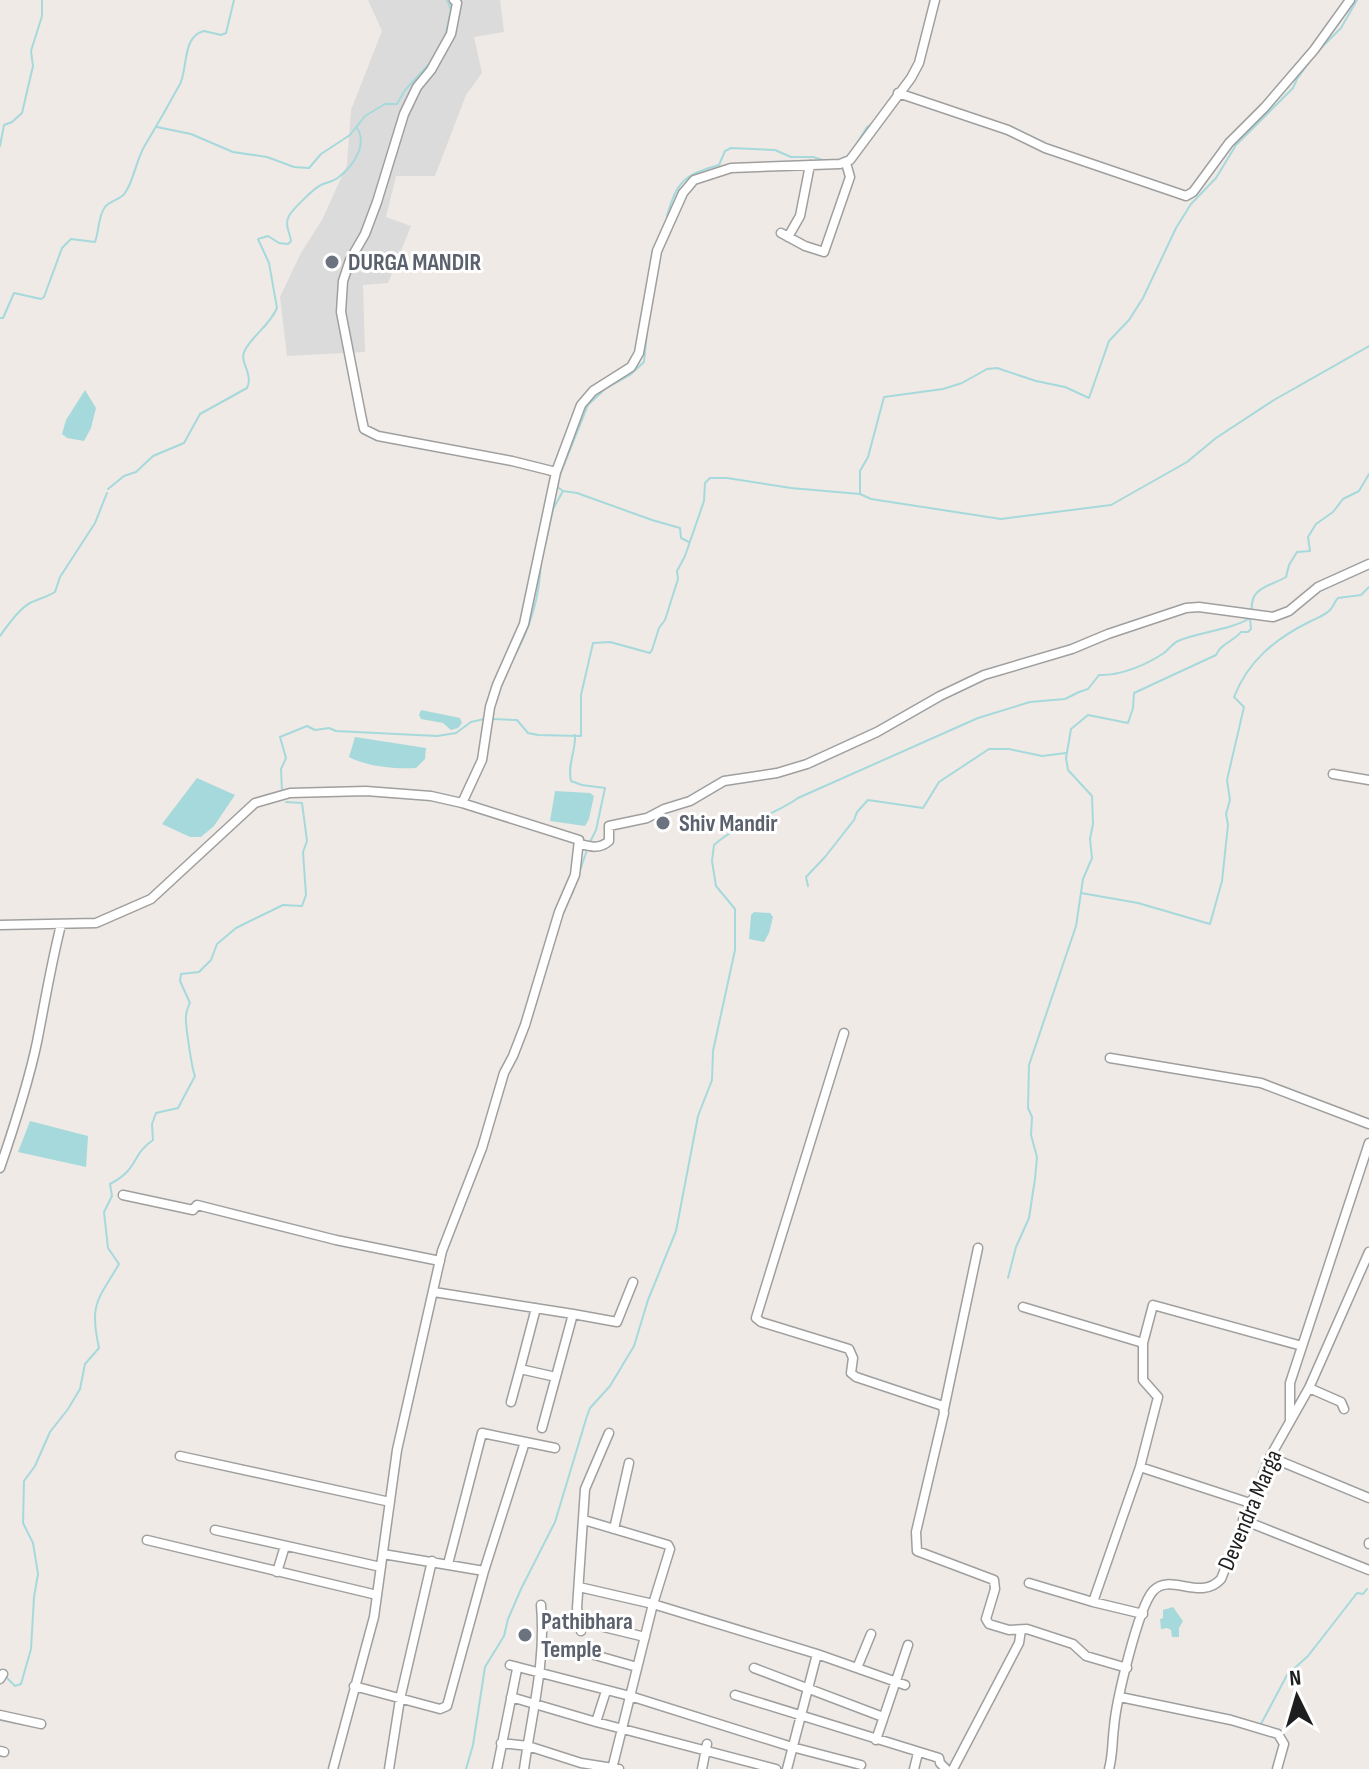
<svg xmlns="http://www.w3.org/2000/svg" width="1369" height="1769" font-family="'Sofia Sans Condensed',sans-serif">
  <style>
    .residential { fill: #dcdbdb }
    .water { fill: #a6d9dc }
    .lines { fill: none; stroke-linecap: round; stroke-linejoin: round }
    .stream { stroke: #a6d9dc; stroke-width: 2 }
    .minor-casing { stroke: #9f9f9f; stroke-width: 11 }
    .minor { stroke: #fff; stroke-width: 8 }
    .worship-dot { fill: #6b7280; stroke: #fff; stroke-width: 3 }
    .labels { text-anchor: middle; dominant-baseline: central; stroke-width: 6; stroke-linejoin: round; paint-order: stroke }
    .worship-label { font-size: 24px; font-weight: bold; fill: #5b616d; stroke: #fff; text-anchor: start }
    .street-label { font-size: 24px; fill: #1e1e1e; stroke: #fff }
  </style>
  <rect width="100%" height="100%" fill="#efeae5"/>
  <path class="residential" d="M368,0H500L504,32L474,37L482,73L466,95L435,176H396L386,217L411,226L388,283L363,285L365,352L287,356L280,297L301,253L322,220L347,165L351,110L382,31Z"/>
  <path class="water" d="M85,390L96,408L91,428L84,441L67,438L62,434L66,420Z
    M421,710L460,718L462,723L458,728L451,730L443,723L421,719L419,715Z
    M355,737L426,748L425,759L416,768C395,769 368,767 349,757Z
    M197,778L235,795L214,826L201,837H190L162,824Z
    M555,791L590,793L594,796L589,819L585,826L550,821Z
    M754,912L770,913L773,917L769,933L764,942L749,939L751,915Z
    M30,1121L88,1136L86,1167L18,1152Z
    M1173,1607L1183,1621L1179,1628V1637H1172L1171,1630L1167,1628L1161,1629L1160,1619L1163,1618V1610Z"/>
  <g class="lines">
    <path class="stream" d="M445,37L451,10L447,0
      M923,61L939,0
      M157,127L191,134L233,152L267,157L294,167L309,168L321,154L350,135L365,116L385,104H397L405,90L430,63
      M0,146L4,125L12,122L22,113L33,66L31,51L42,16V0
      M854,148L867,127L874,122
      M667,216C677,181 684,175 719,165L725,151L731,148L775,150L791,157H813L823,160H838L848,156
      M660,255L675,220
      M0,318H3L14,293L41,299L44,297L62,248L71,239L95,242C99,232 98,216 105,207C111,200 120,200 125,193C134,180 136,161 144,147C156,127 168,106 180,84C188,68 182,36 204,31L221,35L226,33L234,0
      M558,480L588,405L605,389L630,375L644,362L647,332
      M108,489L124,476L136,472L153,456L184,443L200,414L247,388C254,373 238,362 245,350C253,335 270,325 277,308L269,263L258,239L268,236L279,243L288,244L291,241C290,232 284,225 289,216C292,210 314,188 321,185C327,182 333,182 339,177C353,166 368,145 357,128
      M563,491L577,493L652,520L680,528L681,538L689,542
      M860,494V471L868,457L884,397L943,389L962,383L987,369L997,368L1036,381L1065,387L1089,398L1109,341L1129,320L1143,298L1176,228L1191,204L1216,178L1236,145L1293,88L1297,79L1315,54L1341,28L1357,0
      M545,546L553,509L563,491L556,486
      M1252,612C1249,587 1269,587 1286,577L1289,565L1297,552L1310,551L1308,537L1316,524L1333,512L1343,499L1359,491L1369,474
      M0,636C7,626 20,608 30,603C38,599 47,597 55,592L60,577L95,523L107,493
      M512,660C530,630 540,595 541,560
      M492,719L517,720L528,733L538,735L581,736V695L593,643L610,642L650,653L652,650L659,628L665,620L678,579L677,571L685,556L704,501L705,483L710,478H727L791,488L860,494L871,499L1001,519L1111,505L1187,462L1216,438L1274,400L1369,346
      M575,735C576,751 567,765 571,781L582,785L605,788L596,830L589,844
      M282,791L281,769L286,758L280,737L307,726L315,730L329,728L336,731L437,736L456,733L471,722L484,719
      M808,886L806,877L825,857L854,820L857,812L868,800L923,808L939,782L989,749H1009L1042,756L1066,753
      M1081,893L1138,903L1210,924L1222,881L1228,825L1226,814L1230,800L1227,780L1244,707L1234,697C1248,661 1275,639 1309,622C1317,618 1326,615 1331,609C1334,605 1335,601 1338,598L1361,595L1369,587
      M572,894L587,850
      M6,1677L15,1686L21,1684L31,1649L34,1597L38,1574L33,1543L23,1523L24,1481L35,1466L50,1432L68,1409L80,1389L85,1364L99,1348C89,1303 98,1300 119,1264L108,1248L104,1212L112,1196L110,1184C139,1169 131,1155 153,1140L152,1124L156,1113L178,1108L195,1076C192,1070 185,1023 186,1016C186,1013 188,1006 190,1003L180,981L181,974L199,972L211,960L217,944L236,928L283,905L302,906L306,895L303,852L307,841L302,803L286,802
      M1261,1724L1287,1675L1308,1656L1357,1593L1363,1594L1367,1589
      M466,1769L473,1745L485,1667L504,1636L508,1619L521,1589L555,1522L587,1416L590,1408L610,1386L634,1346L648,1300L676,1231L698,1116L712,1080L713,1051L735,950V909L716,886L712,861L714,845C738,823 772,817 798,798L978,718L1030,702L1065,699L1079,692L1088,689L1099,675C1120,676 1146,665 1164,653C1169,649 1172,644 1178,641C1199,632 1231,630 1250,618L1251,629L1248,632H1241C1234,641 1220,644 1216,655L1134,693L1133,708L1128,723L1088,715L1071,729L1066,758L1068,770L1092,796L1093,824L1090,839L1092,858L1083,879L1076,926L1029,1065L1028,1108L1032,1117L1031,1135L1037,1157L1035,1179L1029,1218L1016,1247L1008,1278"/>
    <g class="minor-casing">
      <path id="minor" d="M454,0L457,3L451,34L431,70L417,87L404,114L377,202L365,234L350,260L343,281L341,312L361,415L364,429L378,436L512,461L556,472
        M898,93L1008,130L1045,148L1186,196L1193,192L1229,143L1265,107L1314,50L1350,0
        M781,233L805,246L824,252L850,177L846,163
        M788,237L800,216L810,165
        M1333,774L1369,780
        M462,803L482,760L490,707L497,685L524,624L556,472L581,405L593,391L631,367L639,353L657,251L683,193L694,180L731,168L840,164L850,160L911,78L919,63L935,0
        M580,844C591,847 600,849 609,841V826L647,818L664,809L690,801L724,781L777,773L807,764L877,732L940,696L984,675L1072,649L1108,634L1186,608L1199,607L1273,617L1289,611L1318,587L1369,564
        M0,925L96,923L151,899L255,803L290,793L366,791L431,796L462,803L579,840L575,875L559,912L525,1025L513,1056L504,1073L482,1148L442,1251L397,1450L374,1617L333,1769
        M844,1033L756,1318L761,1322L849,1349L853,1358L851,1373L856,1377L943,1406L944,1413L916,1532L917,1551L994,1580L995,1589L986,1619L989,1624L1009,1630L1027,1629L1073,1644L1086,1656L1127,1668
        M1110,1058L1261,1083L1369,1124
        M0,1168C14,1127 28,1085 37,1042C45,1002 51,964 61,925
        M123,1195L193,1210L197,1205L336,1240L440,1261
        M434,1292L573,1314
        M1023,1307L1143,1343
        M520,1369L536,1308
        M1309,1388L1341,1402L1344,1409
        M511,1402L520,1369L556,1377
        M944,1409L978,1248
        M1290,1420V1383L1369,1143
        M542,1428L573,1314L617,1322L633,1282
        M180,1456L390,1502
        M1270,1457L1369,1498
        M1140,1467L1158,1397L1143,1380V1343L1153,1305L1302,1346
        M584,1520L668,1545L670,1549L653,1604L612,1769
        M1243,1520L1369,1570
        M614,1529L629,1463
        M215,1530L381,1567
        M147,1540L377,1595
        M1369,1544V1543
        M383,1554L484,1571
        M448,1564L482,1433L555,1448
        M277,1572L285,1546
        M1029,1583L1093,1602
        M579,1587L653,1604L817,1654L905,1685
        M1143,1614L1093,1602L1140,1467L1250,1503
        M579,1621L645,1637
        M581,1631L577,1608L585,1489L609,1433
        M584,1652L637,1667
        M510,1665L630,1696L792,1747L861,1765
        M754,1668L883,1717
        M857,1668L871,1634
        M0,1679L3,1674
        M354,1686L440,1709L447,1706L484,1571L525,1442
        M735,1695L939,1758L940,1763L946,1769
        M511,1697L596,1722L776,1769
        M1120,1697L1231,1720L1278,1734L1284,1744L1277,1769
        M0,1715L41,1724
        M596,1722L606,1691
        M876,1740L908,1645
        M501,1743L528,1746L581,1763L619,1769
        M0,1751L4,1752
        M389,1769L400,1699L432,1561
        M497,1769L517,1669
        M524,1769C532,1712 546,1663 541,1605
        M702,1769L707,1744
        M787,1769L817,1654
        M914,1769L918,1753
        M953,1769L1019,1643L1021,1630
        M1109,1769C1113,1754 1112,1742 1114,1727C1116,1702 1138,1608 1153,1591C1170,1572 1200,1602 1221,1579L1270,1457L1309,1388L1369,1252"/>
    </g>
    <use href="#minor" class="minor"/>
  </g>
  <g class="worship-dot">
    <circle cx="332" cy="262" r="8"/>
    <circle cx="663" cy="823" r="8"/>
    <circle cx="525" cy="1635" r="8"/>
  </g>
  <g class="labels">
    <g class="worship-label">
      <text x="348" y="262">DURGA MANDIR</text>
      <text x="679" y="823">Shiv Mandir</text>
      <text x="541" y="1621">Pathibhara<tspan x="541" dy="28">Temple</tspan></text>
    </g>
    <g class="street-label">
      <text transform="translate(1250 1510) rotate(-67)">Devendra Marga</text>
    </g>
  </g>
  <g transform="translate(1297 1697) rotate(355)" stroke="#ffffff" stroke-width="6" paint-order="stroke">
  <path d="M0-6L14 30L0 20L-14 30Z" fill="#1e1e1e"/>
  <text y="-12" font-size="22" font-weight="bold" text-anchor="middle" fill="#1e1e1e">N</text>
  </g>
</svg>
